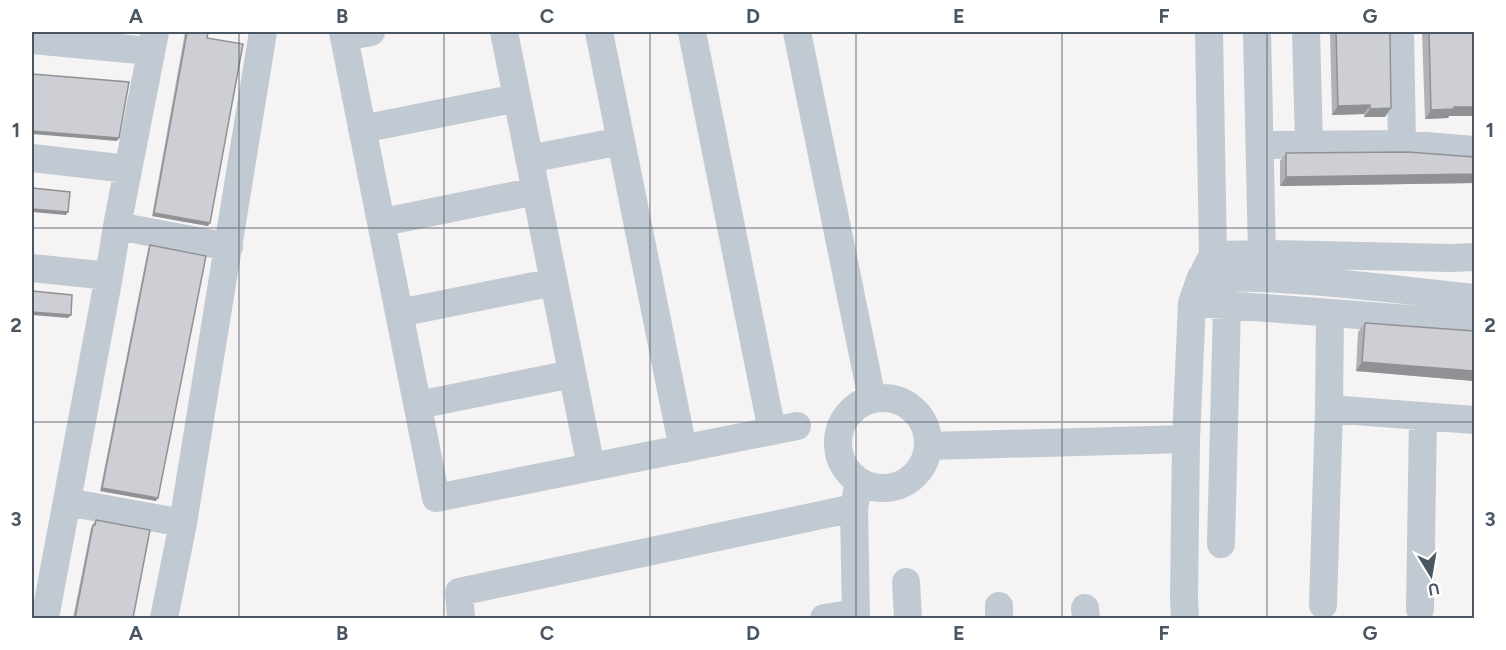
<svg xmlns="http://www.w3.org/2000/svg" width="1506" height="650" font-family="Figtree,sans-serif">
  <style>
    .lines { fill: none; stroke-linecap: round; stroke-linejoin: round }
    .street { stroke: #c1cad2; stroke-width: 28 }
    .wall { fill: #b0b2b7 }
    .shaded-wall { fill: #909195 }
    .building { fill: #cdcfd5; stroke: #909195; stroke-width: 1.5 }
    .grid { fill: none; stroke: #4a5661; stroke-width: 1.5; stroke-opacity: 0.55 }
    .neatline { fill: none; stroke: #4a5661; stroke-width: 2 }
    .grid-label { font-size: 20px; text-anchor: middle; font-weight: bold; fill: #4a5661 }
  </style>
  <rect width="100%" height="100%" fill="#f5f3f3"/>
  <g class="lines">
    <path class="street" d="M343,32L436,498L797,426
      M504,32L591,467
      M599,32L683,449
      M692,32L772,431
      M797,32L872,399
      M1257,32L1262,255
      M1306,32L1309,144
      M1400,32L1402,144
      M344,37L371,32
      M32,40L150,51
      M362,129L517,98
      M1260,145L1402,144L1474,150
      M32,158L128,169
      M529,159L621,141
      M398,219L536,191
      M117,226L229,247
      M1213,255L1274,254L1450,258L1474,257
      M32,268L109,276
      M1205,270L1213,255L1209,32
      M1192,303L1227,305L1474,324
      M399,313L554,282
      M838 443a45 45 0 1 1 90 0a45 45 0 1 1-90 0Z
      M418,405L572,374
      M1329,409L1474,420
      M929,446L1186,439
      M67,502L183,523
      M854,508L856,618
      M1221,544L1227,305
      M906,582L908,618
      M1323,605L1329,409L1330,313
      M999,606V618
      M1085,608L1086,618
      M1420,609L1423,416
      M45,618L109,276L117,226L155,32
      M164,618L183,523L263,32
      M461,618L459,592L854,508L859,481
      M824,618L856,613
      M1185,618L1184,599L1186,439L1192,303L1201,277C1293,276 1384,288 1474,298"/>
  </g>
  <path class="wall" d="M185,32H208L207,38L208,226L152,216Z
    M1330,32H1390L1385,117H1364V114L1332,115Z
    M1422,32H1474L1449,116L1448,118L1425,119Z
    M1286,153L1474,157V183L1280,186V161Z
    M150,245L156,501L100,491L148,249Z
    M1365,323L1474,331V381L1356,371L1358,332Z
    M96,520L133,618H73L91,528Z"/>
  <path class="shaded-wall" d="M119,32H135L134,33Z
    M1370,105L1364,114L1332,115L1338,106Z
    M1454,107H1474V116H1449L1448,118L1425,119L1431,110Z
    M1391,108L1385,117H1364L1370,109Z
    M32,131L119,138L117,141L32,134Z
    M1474,174V183L1280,186L1286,177Z
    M32,209L68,212L66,215L32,212Z
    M154,213L210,223L208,226L152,216Z
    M32,312L71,315L68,318L32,315Z
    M1362,362L1474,371V381L1356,371Z
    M102,488L158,498L156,501L100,491Z"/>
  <path class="building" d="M187,32H208L207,38L243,44L210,223L154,213Z
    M1336,32H1390L1391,108L1370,109V105L1338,106Z
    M1429,32H1474V107H1454V109L1431,110Z
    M32,74L129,82L119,138L32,131Z
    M1408,152L1474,157V174L1286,177V153Z
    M32,188L70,192L68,212L32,209Z
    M150,245L206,256L158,498L102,488Z
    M32,291L72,295L71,315L32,312Z
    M1365,323L1474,331V371L1362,362Z
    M96,520L150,530L133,618H75L93,525H95Z"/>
  <path class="grid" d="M239,32V618M444,32V618M650,32V618M856,32V618M1062,32V618M1267,32V618M32,228H1474M32,422H1474"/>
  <rect width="1506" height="650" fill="none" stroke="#ffffff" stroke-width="66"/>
  <g transform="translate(1431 575) rotate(169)" stroke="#ffffff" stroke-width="4.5" paint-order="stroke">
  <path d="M0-4.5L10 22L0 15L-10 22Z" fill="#4a5661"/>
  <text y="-9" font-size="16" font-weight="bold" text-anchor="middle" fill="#4a5661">U</text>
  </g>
  <rect x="33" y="33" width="1440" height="584" class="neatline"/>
  <g class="grid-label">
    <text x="136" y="23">A</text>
    <text x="342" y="23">B</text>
    <text x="547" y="23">C</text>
    <text x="753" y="23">D</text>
    <text x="959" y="23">E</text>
    <text x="1164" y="23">F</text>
    <text x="1370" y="23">G</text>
    <text x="16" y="137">1</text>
    <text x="1490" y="137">1</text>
    <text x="16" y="332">2</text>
    <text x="1490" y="332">2</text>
    <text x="16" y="526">3</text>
    <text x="1490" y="526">3</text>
    <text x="136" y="640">A</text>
    <text x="342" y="640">B</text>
    <text x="547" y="640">C</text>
    <text x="753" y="640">D</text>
    <text x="959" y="640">E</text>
    <text x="1164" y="640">F</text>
    <text x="1370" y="640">G</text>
  </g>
</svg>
